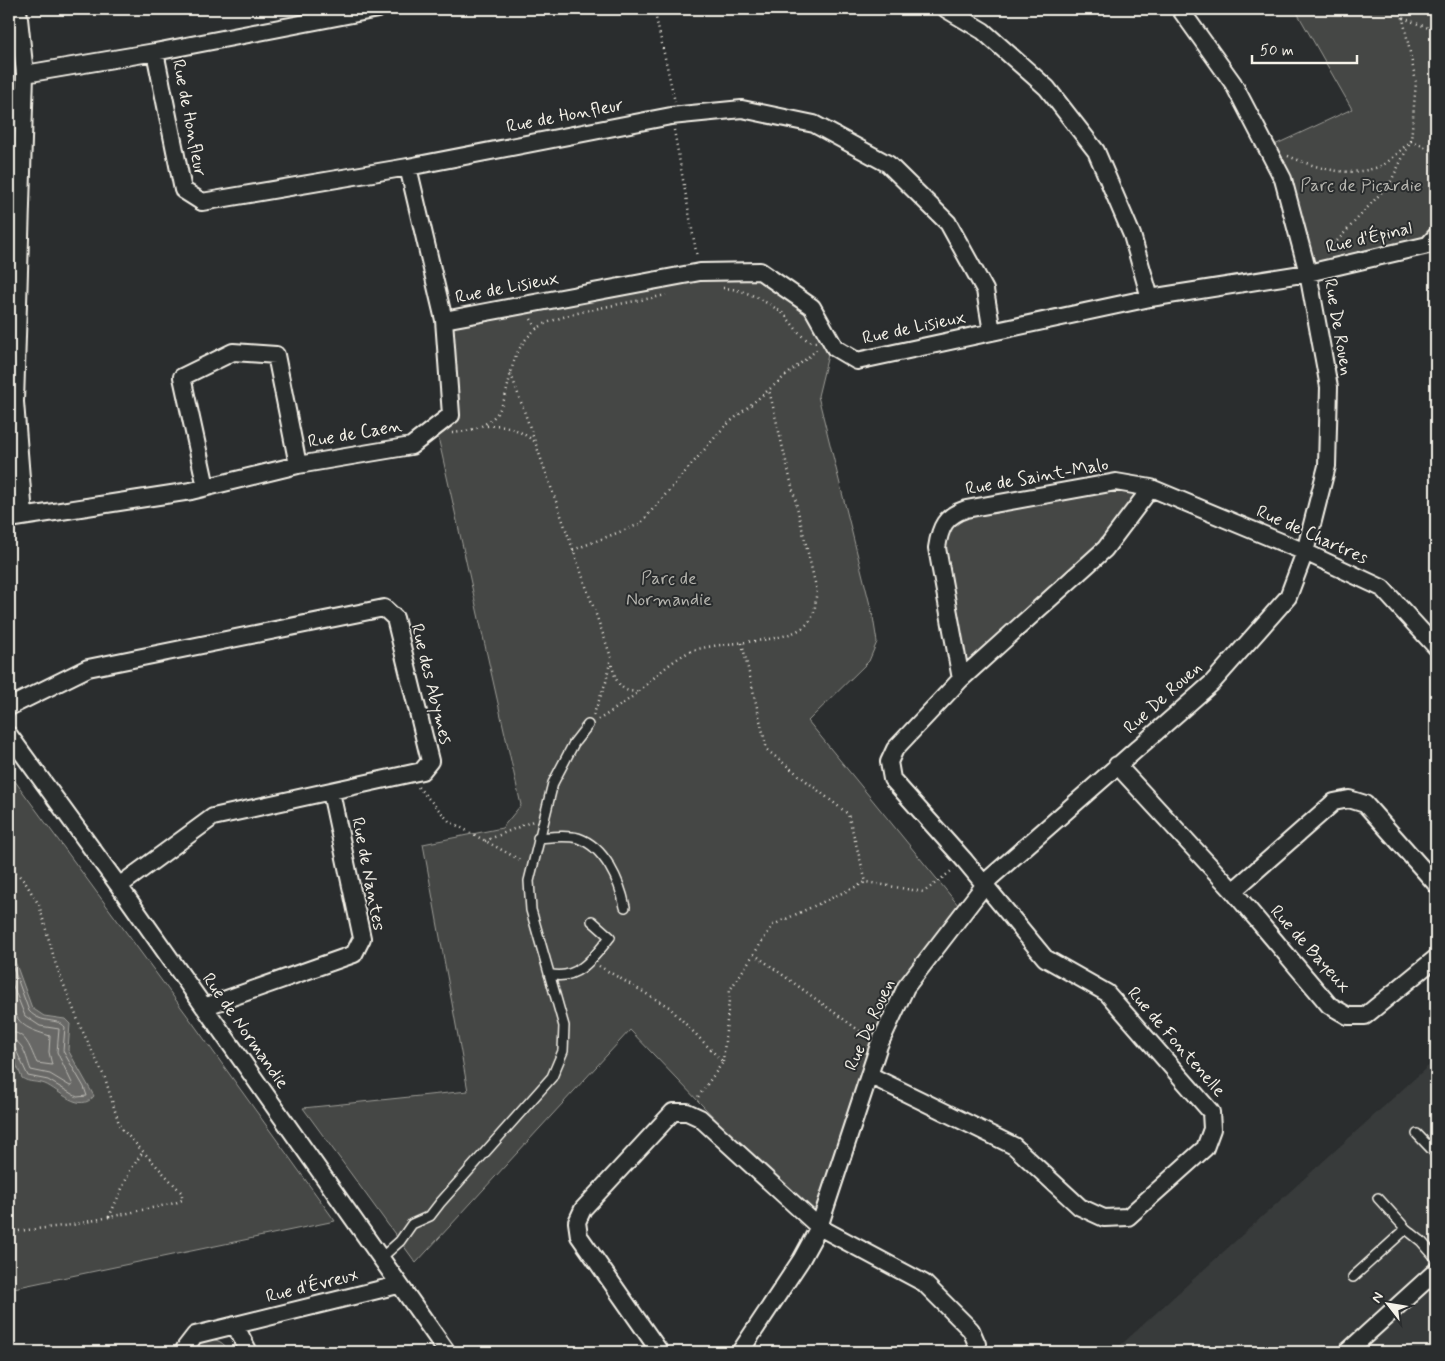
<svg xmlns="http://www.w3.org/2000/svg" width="1445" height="1361" font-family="Mynerve,sans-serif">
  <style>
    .built { fill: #373a3a }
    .green { fill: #444645; stroke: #9c9c96 }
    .water { fill: #676866; stroke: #9f9f9a }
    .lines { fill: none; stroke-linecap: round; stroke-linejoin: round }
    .shore { stroke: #bcbab4; stroke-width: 1 }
    .lane-casing { stroke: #f4f1e8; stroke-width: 12 }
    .street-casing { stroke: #f4f1e8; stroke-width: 20 }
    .path { stroke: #f4f1e8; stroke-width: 2.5; stroke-dasharray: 1 4; stroke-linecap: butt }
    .lane { stroke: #2a2d2e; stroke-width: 9 }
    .street { stroke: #2a2d2e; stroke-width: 16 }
    .labels { text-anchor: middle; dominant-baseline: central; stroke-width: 4; stroke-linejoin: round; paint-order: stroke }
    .street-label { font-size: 18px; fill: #f4f1e8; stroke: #2a2d2e }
    .park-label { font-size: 18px; fill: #b6b5af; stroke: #2a2d2e }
  </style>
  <rect width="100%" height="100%" fill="#2a2d2e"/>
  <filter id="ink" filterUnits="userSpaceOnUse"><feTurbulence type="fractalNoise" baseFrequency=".02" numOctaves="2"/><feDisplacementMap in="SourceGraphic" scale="10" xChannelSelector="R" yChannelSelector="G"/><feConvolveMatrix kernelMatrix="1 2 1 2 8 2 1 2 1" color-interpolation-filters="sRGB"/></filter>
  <g filter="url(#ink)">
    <path class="built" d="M1436,1059V1352H1113L1414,1079Z"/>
    <path class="green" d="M1295,9H1436V236L1308,273L1268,148L1352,109Z
      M760,271L812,307L835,348L828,355L818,396L873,617L877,642L869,661L808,721L963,911L906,987L819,1227L630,1030L416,1263L303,1108L468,1091L423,844L502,828L521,805L436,428L451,415L444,320L700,272Z
      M1116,482L1151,488L1105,549L961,679L940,529L954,513Z
      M9,773L192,1022L335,1221L9,1289Z
      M206,1339C218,1339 223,1342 230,1352H198L200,1342Z"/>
    <path class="water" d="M9,945L32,1008L44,1016L65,1019L70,1024L68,1050L94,1096C80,1114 59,1090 45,1084C37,1081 29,1083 22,1078L9,1047Z"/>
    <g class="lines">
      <path class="shore" d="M9,956L29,1011C42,1025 57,1017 65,1027L63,1051L84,1087L87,1096L77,1097L48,1080L28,1076L15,1048L9,1045
        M9,976L25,1016L40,1026L59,1029L57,1052L73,1085L70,1086L50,1074L31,1070C26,1058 24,1040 9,1039
        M9,1001C19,1027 26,1028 50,1036L49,1052L52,1065L37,1063C30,1049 27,1032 9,1032"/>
      <g class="lane-casing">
        <path id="lane" d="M538,838C551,837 566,835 578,838C605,847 620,882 625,907
          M549,974C577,982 594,957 610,937L592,921
          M1417,1134L1436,1154
          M1406,1229L1421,1241L1436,1258
          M380,1259L400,1241L412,1224L430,1216L440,1203L552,1077L563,1051L564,1026L531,910L529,881L553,783L574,743L588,725
          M1353,1277L1406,1229L1378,1198"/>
      </g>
      <g class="street-casing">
        <path id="street" d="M18,9L25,74L15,402L24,516
          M946,9L983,31L1047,88L1096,151L1132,235L1150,298
          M155,52L183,190L202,202L408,167L671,116L742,109L814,124L888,164L948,223L985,290L992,332
          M25,74L155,52L378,9
          M444,320L700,272L760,271L812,307L835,348L857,361L1150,298L1308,273L1428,245L1436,236
          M206,487L182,377L233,352L276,355L298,465
          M9,519L191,491L298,465L411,446L451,415L444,320L408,167
          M961,679L937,548C940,527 945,516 966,509L1116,482L1151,488L1305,552L1382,588L1436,647
          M9,707L88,668L384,608L395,618L430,761L422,771L213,817L119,886
          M9,735L119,886L447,1352
          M1117,765L1233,891L1329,1005L1348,1016H1365L1436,958
          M1233,891L1334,802L1349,799L1365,804L1436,884
          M204,1007L354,954L362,938L331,792
          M869,1075L1014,1146L1080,1207L1104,1218L1128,1217L1205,1148L1212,1129L1211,1112L1107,993L1045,958L965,861L892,779L889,762L895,749L961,679L1105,549L1151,488
          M235,1325L249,1352
          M186,1352L185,1348L195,1335L398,1285
          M660,1352L579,1236L577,1222L583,1209L673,1112H687L700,1118L819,1227L924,1283L971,1330L977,1344L975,1352
          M740,1352L801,1260L819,1227L879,1045L906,987L990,878L1212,683L1288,597L1305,552L1327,466L1329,387L1308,273L1283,179L1233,83L1180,9
          M1347,1352L1436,1271"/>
      </g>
      <path class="path" d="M654,9L675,102
        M1403,18L1436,31
        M674,130L697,257
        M1288,156C1317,168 1347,178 1378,167C1390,163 1402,148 1411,141L1436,152
        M1327,252L1390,183L1411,141L1416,82L1403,18L1398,9
        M723,288C745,289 763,300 781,312C792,320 802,344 816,342
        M531,319L537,329
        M511,374L611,657L606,682L593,716
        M487,426C507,423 518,430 534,441
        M452,433C532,426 489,363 538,328C560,312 636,302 666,295
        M573,550L640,524L724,427L819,348
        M742,643L767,750L848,814L866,882L924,892L954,869
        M612,665C615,679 620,694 638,691
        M598,720C611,712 624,703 636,694C652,680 668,663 687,653C717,638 798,648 812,617C816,610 815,599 817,591L769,390
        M418,787L449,821L522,861
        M485,841L533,821
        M9,865L25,882L39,905L56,965L81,1028L105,1078L120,1127L182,1193V1200L175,1203L72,1225L9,1232
        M754,954L868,1037
        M599,966L669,1007L723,1062L696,1100
        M723,1062L730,990L773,925L866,882
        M109,1217L130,1171L142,1153"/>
      <use href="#lane" class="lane"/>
      <use href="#street" class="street"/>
    </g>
  </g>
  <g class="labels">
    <g class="street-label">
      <text transform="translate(565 116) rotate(-11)">Rue de Honfleur</text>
      <text transform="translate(189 118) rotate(79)">Rue de Honfleur</text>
      <text transform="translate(1369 238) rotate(-13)">Rue d'Épinal</text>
      <text transform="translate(507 288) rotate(-11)">Rue de Lisieux</text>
      <text transform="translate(1338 327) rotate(80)">Rue De Rouen</text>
      <text transform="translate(914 328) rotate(-12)">Rue de Lisieux</text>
      <text transform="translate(355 434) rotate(-10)">Rue de Caen</text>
      <text transform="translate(1037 477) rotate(-10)">Rue de Saint-Malo</text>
      <text transform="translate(1312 535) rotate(24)">Rue de Chartres</text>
      <text transform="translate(431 684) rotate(76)">Rue des Abymes</text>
      <text transform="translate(1163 698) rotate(-42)">Rue De Rouen</text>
      <text transform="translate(368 874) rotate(79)">Rue de Nantes</text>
      <text transform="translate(1310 949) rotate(48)">Rue de Bayeux</text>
      <text transform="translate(870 1025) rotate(-66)">Rue De Rouen</text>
      <text transform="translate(245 1031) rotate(55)">Rue de Normandie</text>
      <text transform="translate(1176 1042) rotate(49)">Rue de Fontenelle</text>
      <text transform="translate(312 1286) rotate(-14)">Rue d'Évreux</text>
    </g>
    <g class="park-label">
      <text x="1361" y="186">Parc de Picardie</text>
      <text x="669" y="579">Parc de<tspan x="669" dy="21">Normandie</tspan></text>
    </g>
  </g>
  <rect width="1445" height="1361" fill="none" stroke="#2a2d2e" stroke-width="30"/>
  <rect x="15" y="15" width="1415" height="1331" fill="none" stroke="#f4f1e8" stroke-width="2" filter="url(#ink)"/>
  <g transform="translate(1388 1304) rotate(301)" stroke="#2a2d2e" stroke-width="4" paint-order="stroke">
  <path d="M0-4L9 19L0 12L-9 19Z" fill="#f4f1e8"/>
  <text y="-8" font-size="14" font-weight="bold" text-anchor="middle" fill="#f4f1e8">N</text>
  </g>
  <path d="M1252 55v8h105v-8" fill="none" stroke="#f4f1e8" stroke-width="2.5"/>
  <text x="1260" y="55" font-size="15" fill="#f4f1e8" stroke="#2a2d2e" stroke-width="4" paint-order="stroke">50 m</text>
</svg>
